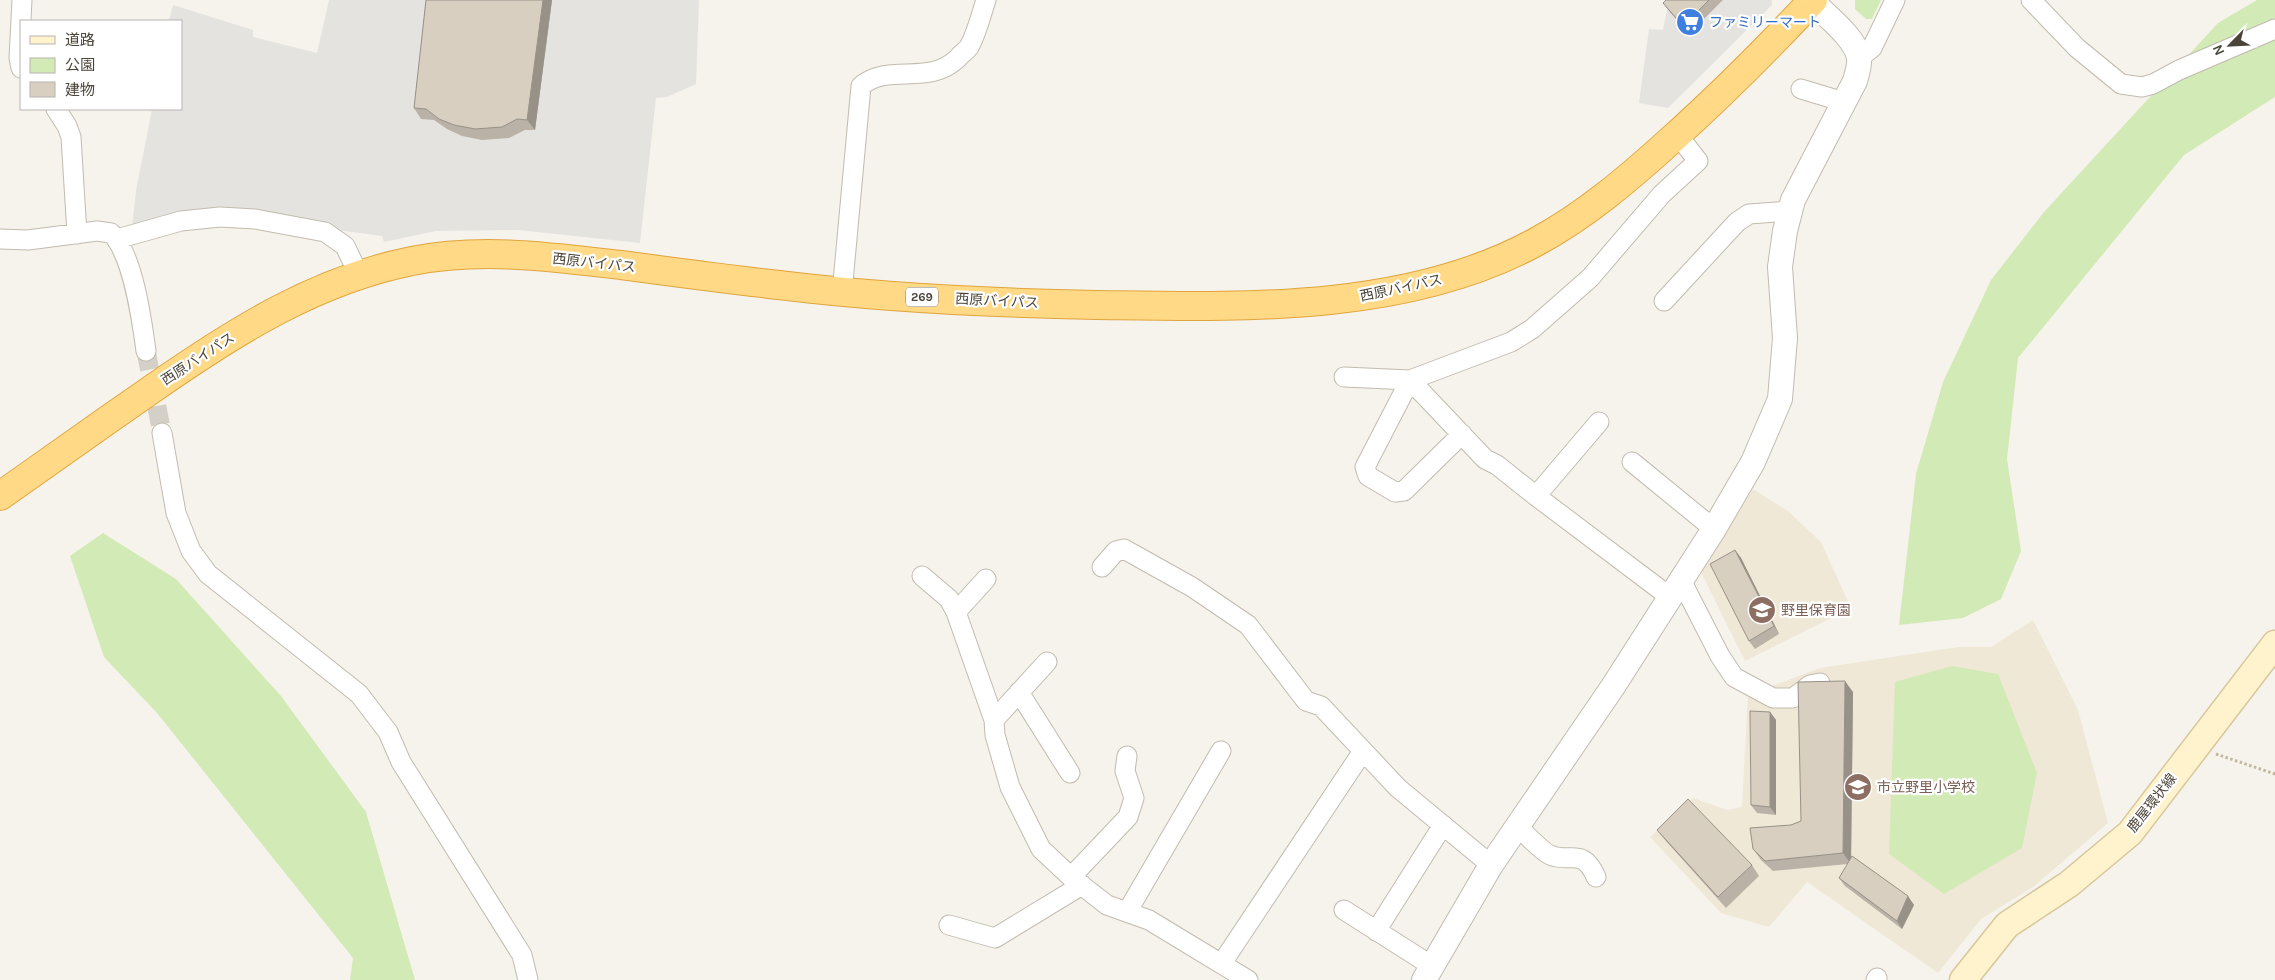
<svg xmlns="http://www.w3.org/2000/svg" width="2275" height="980" font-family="Karla,'Noto Sans JP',sans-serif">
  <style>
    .education { fill: #efe8d6 }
    .green { fill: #d2eab5 }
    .parking { fill: #e5e3e0 }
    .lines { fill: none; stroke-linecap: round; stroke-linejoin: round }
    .minor-tunnel { stroke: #d4d0c8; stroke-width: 19; stroke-dasharray: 19 9; stroke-linecap: butt }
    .minor-casing { stroke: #c2bbae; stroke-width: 21 }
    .tertiary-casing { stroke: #c2bbae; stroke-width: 26 }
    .secondary-casing { stroke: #d6c79b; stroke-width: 29 }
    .trunk-casing { stroke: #e0a43c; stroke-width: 30 }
    .path { stroke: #c4b79f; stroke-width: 3; stroke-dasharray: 2.5 2.5; stroke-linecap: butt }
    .minor { stroke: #fff; stroke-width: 19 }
    .tertiary { stroke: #fff; stroke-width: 24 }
    .secondary { stroke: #fff3cd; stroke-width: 26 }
    .trunk { stroke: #ffd985; stroke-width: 28 }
    .wall { fill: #bab2a6 }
    .shaded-wall { fill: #979187 }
    .building { fill: #d8cfc1; stroke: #979187 }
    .labels { text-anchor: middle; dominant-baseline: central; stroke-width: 4.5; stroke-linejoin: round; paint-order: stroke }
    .shield { fill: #fff; stroke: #817c74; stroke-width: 1 }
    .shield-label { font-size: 12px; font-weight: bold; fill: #4b4439 }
    .shop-label { font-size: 14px; fill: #366cbe; stroke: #fff; text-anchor: start }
    .street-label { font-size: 14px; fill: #4b4439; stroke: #fff }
    .education-label { font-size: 14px; fill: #785e54; stroke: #fff; text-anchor: start }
  </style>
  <rect width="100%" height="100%" fill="#f6f3ec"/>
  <path class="education" d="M1753,489L1788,511L1821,542L1851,608L1745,661L1699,568Z
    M2033,620L2078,710L2108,823L2033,887L1981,919L1938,973L1807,882L1769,927L1721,913L1650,837L1693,798L1727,810L1742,807L1748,695L1820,668L1958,647H1991Z"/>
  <path class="green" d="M1855,0H1881L1872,19H1866L1855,9Z
    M2257,0H2275V97L2184,155L2018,358L2007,459L2021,551L2001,599L1963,618L1899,625L1916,474L1943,382L1991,280L2044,212L2218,23Z
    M103,533L176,579L281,696L366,812L415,980H350L353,958L157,713L104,657L70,556Z
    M1952,666L1998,674L2037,773L2022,848L1944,894L1889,854L1895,682Z"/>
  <path class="parking" d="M329,0H699L696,84L667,97L656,98L640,243L519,230L436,231L384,242L382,236L337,230L255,212L132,226L136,191L152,109H181V21H169L173,5L253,30V37L317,53Z
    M1669,0L1689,34L1723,0H1772V5L1668,108L1639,103L1649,29L1663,30Z"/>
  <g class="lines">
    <path class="minor-tunnel" d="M146,351L162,433"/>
    <g class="minor-casing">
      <path id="minor" d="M2031,0L2077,48L2121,84L2142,87L2153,84L2179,70L2275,29
        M1859,58L1872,48L1895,0
        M21,68L19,58L22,0
        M1801,89L1844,102
        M56,109L67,126L71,137L77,234
        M0,239L28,240L97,231L111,233C133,254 142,321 146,351
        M117,239L181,221L220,217L255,219L325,232L345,246L359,275
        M842,293L861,86C890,62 928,87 958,58C961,54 966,51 969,47C977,33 981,15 986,0
        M1664,301L1737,222L1749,214L1790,211
        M1344,377L1410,380L1511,342L1532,329L1590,278L1662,194L1698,161L1677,134
        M1599,422L1536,496L1670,597
        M162,433L176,513L191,551L208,574L359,694L388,732L401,762L522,955L528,980
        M1462,434L1404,491L1395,492L1368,476L1365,467L1410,380L1485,459L1497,465L1536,496
        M1632,462L1714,529
        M1102,567L1116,551L1124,549L1192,587L1248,625L1306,701L1321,706L1398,788L1491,865
        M922,576L949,599L956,612
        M986,579L956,612L994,720
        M1681,580L1720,656L1734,677L1773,698H1793L1810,685L1820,683
        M1047,662L994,720L995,735L1010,787L1041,849L1071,877L1107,905L1149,920L1248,980
        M1019,692L1070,773
        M1517,826C1526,834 1541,851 1550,855C1571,864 1582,846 1596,877
        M1071,877L1128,817L1134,798L1125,771L1127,756
        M1344,910L1432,966
        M1127,912L1221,751
        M949,925L995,938L1082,885
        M1376,931L1443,825
        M1222,963L1363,751
        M1876,980L1877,978"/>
    </g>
    <g class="tertiary-casing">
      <path id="tertiary" d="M1424,980L1491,865L1612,688L1714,529L1753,462L1780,399L1785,338L1780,267L1785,231L1793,200L1855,81C1857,74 1860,65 1859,58C1856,38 1825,15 1812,1"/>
    </g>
    <g class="secondary-casing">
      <path id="secondary" d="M1963,980L2007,925L2069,884L2130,833L2275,644"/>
    </g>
    <g class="trunk-casing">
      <path id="trunk" d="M0,496C51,460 103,423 155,387C234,332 316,280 412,261C481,247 552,257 621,265C673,272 726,279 779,285C884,298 991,303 1097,305C1241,307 1406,313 1536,242C1586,215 1629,178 1671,140C1720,96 1767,49 1813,0"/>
    </g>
    <path class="path" d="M2216,754L2275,774"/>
    <use href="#minor" class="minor"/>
    <use href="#tertiary" class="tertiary"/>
    <use href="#secondary" class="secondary"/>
    <use href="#trunk" class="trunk"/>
  </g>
  <path class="wall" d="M426,0H552L535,130H525L509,138L482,140L462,136L447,129L434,120L421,119L414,108Z
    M1666,0H1723L1689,34L1669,11L1663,3Z
    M1735,550L1741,558L1779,634L1755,649L1749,641Z
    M1853,692L1851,859L1914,905L1902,929L1845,886L1839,878L1848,864L1773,871L1761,860L1753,849L1791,825L1801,821Z
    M1770,712L1776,720V815L1757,813L1751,805Z
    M1657,830L1752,865L1759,876L1726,908L1665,840Z"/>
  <path class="shaded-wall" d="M543,0H552L535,130L527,120Z
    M1735,550L1741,558L1779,634L1774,626Z
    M1845,681L1853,692L1851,864L1843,853Z
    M1770,712L1776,720V815L1770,807Z
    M1908,896L1914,905L1902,929L1897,921Z"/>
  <path class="building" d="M426,0H543L527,120L517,119L502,127L475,129L454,125L439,119L426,109L414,108Z
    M1666,0H1709L1683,26L1663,3Z
    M1735,550L1774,626L1749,641L1710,564Z
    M1845,681L1843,853L1765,861L1753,849L1750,828L1791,825L1801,821L1798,682Z
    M1750,711L1770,712V807L1751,805Z
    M1688,799L1752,865L1718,897L1657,830Z
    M1852,856L1908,896L1897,921L1839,878Z"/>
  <defs>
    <g id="supermarket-disc" transform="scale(1.4375)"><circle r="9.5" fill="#3f7fe0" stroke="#fff"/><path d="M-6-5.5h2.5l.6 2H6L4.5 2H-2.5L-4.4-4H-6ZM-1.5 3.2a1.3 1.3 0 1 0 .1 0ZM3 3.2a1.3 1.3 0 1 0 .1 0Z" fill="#fff"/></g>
    <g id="school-disc" transform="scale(1.4375)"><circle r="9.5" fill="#8d6e63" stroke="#fff"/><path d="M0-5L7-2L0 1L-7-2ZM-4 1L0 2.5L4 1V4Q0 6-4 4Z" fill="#fff"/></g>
  </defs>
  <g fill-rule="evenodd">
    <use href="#supermarket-disc" x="1690" y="22"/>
    <use href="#school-disc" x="1762" y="610"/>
    <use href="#school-disc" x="1858" y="787"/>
  </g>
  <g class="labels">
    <rect class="shield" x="906" y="287.5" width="32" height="19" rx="4"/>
    <g class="shield-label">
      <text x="922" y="297">269</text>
    </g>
    <g class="shop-label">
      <text x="1709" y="22">ファミリーマート</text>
    </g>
    <g class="street-label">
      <text transform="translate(594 263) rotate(6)">西原バイパス</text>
      <text transform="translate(1401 288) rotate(-12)">西原バイパス</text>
      <text transform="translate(997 301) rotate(3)">西原バイパス</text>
      <text transform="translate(198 359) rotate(-33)">西原バイパス</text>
      <text transform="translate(2152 803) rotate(-52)">鹿屋環状線</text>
    </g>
    <g class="education-label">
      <text x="1781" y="610">野里保育園</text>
      <text x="1877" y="787">市立野里小学校</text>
    </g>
  </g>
  <rect x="20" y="20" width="162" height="90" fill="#ffffff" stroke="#b7b4b0"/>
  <rect x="30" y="36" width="25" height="8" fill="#fff3cd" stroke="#b7b4b0"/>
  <text x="65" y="45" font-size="15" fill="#4b4439">道路</text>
  <rect x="30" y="58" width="25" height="15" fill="#d2eab5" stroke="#b7b4b0"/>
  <text x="65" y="70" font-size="15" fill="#4b4439">公園</text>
  <rect x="30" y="82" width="25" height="15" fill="#d8cfc1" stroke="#b7b4b0"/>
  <text x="65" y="95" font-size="15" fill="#4b4439">建物</text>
  <g transform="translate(2230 45) rotate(246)" stroke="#ffffff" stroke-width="4" paint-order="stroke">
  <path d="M0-4L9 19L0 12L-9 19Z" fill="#4b4439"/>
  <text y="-8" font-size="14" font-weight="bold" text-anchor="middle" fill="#4b4439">N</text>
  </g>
</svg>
